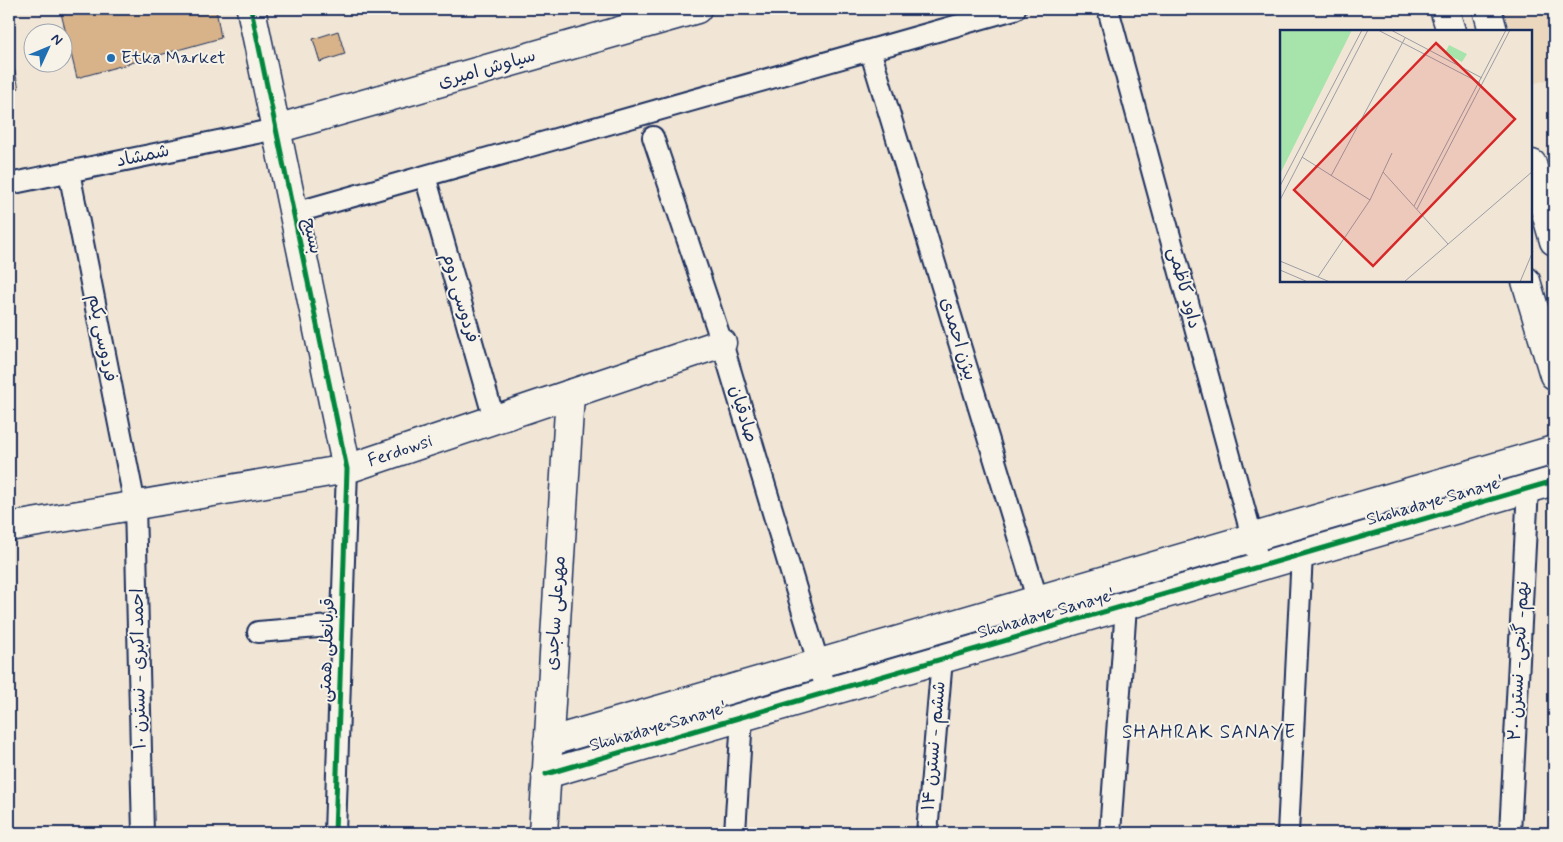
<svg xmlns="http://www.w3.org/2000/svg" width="1563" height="842" font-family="Mynerve,'Playpen Sans Arabic',sans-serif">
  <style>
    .built { fill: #ead7be }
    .building { fill: #d8b38a; stroke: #1b2f5e }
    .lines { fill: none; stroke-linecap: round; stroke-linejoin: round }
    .street-casing { stroke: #1b2f5e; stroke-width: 24 }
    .secondary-casing { stroke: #1b2f5e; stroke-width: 31 }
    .street { stroke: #f7f3e8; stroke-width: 20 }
    .secondary { stroke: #f7f3e8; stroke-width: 28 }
    .cycleway-casing { stroke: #f7f3e8; stroke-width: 8 }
    .cycleway { stroke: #00873e; stroke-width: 5 }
    .poi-dot { fill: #1f6fb2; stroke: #f7f3e8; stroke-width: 2 }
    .labels { text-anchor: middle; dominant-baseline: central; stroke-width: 4; stroke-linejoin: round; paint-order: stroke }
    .poi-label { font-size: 18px; fill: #1b2f5e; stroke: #f7f3e8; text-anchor: start }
    .street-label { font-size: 18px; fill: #1b2f5e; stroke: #f7f3e8 }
    .neighbourhood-label { font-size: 19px; letter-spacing: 1px; fill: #1b2f5e; stroke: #f7f3e8 }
    .inset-road { fill: none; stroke: #9b9da5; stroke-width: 1 }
    .view { fill: #d62828; fill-opacity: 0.15; stroke: #d62828; stroke-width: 2.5 }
    .inset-edge { fill: none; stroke: #1b2f5e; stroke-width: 2.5 }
  </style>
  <rect width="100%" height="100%" fill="#f1e6d5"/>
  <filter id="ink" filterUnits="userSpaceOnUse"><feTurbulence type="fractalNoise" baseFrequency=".02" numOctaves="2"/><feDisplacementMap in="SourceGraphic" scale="10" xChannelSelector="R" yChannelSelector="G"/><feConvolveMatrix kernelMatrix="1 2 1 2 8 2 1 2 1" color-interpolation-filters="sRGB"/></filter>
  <g filter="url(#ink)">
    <path class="built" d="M1503,9H1554V78L1532,84V31H1510Z"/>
    <path class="building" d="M60,9H216L221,38L77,78Z
      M392,9H416L394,15Z
      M338,31L345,54L320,62L313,39Z
      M9,48L19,88L9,91Z"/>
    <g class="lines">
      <g class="street-casing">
        <path id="street" d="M1108,9L1260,566
          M870,50L1046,628
          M653,137L722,343L827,692
          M69,172L135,505L143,833
          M425,176L494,419
          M9,184L276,129
          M294,213L1015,9
          M258,632L342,625
          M335,833L347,469
          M735,833L742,717
          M927,833L942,659
          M1110,833L1126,606
          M1288,833L1302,554
          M1510,833L1528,488"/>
      </g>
      <g class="secondary-casing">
        <g id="secondary">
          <path d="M251,9L347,469"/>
          <path d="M1444,9L1451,31"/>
          <path d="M1487,9L1493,31"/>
          <path d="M276,129L697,9"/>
          <path d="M1532,164L1554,241"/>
          <path d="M1526,281L1554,375"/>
          <path id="s1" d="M9,527L347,469L722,343"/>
          <path d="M548,742L1554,450"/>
          <path d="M546,774L1554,481"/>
          <path d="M543,833L570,394"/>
        </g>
      </g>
      <use href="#street" class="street"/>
      <use href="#secondary" class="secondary"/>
      <g class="cycleway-casing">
        <path id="cycleway" d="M251,9L347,469L335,833
          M546,774L1554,481"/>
      </g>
      <use href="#cycleway" class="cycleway"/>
    </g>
  </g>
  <circle class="poi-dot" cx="111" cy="58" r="5"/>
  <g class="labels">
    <g class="poi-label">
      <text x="121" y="58">Etka Market</text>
    </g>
    <g class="street-label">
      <text transform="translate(487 69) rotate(-16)">سیاوش امیری</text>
      <text transform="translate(143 156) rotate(-12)">شمشاد</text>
      <text transform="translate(312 236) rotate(78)">بسیج</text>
      <text transform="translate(1184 288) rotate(75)">داود کاظمی</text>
      <text transform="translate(460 298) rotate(74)">فردوسی دوم</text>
      <text transform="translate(102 338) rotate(79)">فردوسی یکم</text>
      <text transform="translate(958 339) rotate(73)">بیژن احمدی</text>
      <text transform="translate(743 414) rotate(73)">صادقیان</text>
      <text stroke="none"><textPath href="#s1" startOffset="399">Ferdowsi</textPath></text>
      <text transform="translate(1435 501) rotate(-16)">Shohadaye Sanaye'</text>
      <text transform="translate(556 613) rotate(-86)">مهرعلی ساجدی</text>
      <text transform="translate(1046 614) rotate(-16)">Shohadaye Sanaye'</text>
      <text transform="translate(327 650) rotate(-88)">قربانعلی همتی</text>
      <text transform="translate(1519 661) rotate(-87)">نهم- گنجی- نسترن ۲۰</text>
      <text transform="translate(139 669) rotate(-91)">احمد اکبری - نسترن ۱۰</text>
      <text transform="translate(658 727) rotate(-16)">Shohadaye Sanaye'</text>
      <text transform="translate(934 746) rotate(-85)">ششم - نسترن ۱۴</text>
    </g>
    <g class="neighbourhood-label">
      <text x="1209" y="732">SHAHRAK SANAYE</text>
    </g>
  </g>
  <g transform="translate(1280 30)">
    <rect width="252" height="252" fill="#f1e6d5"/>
    <path d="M0,0H72L0,144ZM169,15L187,24L182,32L165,23Z" fill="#a7e4ab"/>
    <path class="inset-road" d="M98,0L200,53M111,0L202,48M22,127L90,170M103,142L168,214M51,146L125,8M0,156L82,0M0,170L88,0M134,176L226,0M137,179L230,0M0,231L50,252M0,240L28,252M38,247L90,170L112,123M124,252L253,141M240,252L253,221"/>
    <path class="view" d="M156,13L235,89L93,236L14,160Z"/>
    <rect width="252" height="252" class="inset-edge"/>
  </g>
  <rect width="1563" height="842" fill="none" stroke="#f7f3e8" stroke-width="30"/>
  <rect x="15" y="15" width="1533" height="812" fill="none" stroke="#1b2f5e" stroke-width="2" filter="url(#ink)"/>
  <g transform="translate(48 48) rotate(46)"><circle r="24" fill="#f7f3e8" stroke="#9fa5b1"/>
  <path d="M0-4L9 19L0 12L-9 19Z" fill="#1f6fb2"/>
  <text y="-8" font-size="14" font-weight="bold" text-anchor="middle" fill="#1b2f5e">N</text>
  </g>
</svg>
